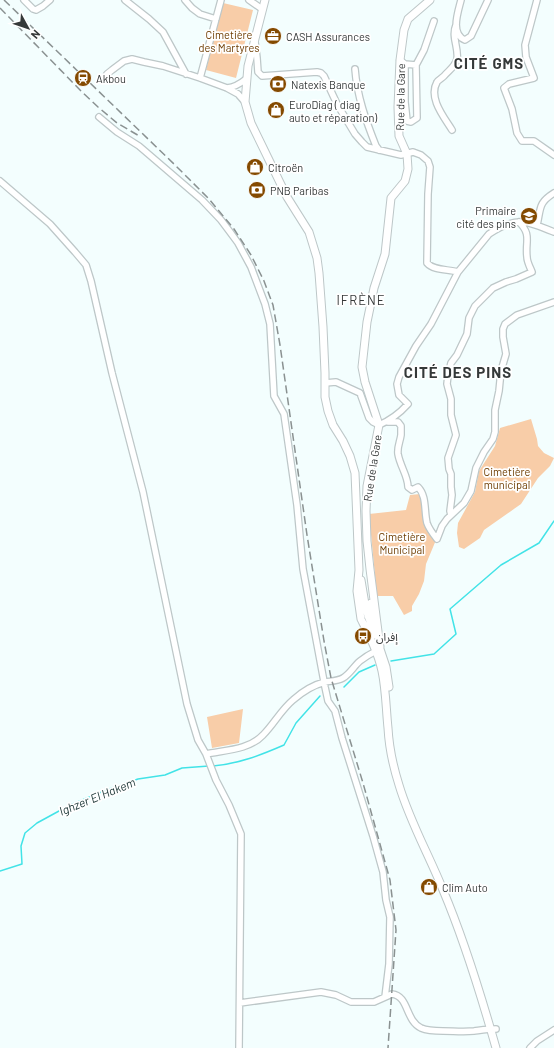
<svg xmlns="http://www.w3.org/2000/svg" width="554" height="1048" font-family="Barlow,'Noto Sans Arabic',sans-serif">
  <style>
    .green { fill: #f8cda8 }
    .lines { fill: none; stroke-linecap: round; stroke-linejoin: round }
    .stream { stroke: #42e3e7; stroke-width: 1.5 }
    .minor-casing { stroke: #bdc7c8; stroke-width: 8 }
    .major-casing { stroke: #bdc7c8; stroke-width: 9 }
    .minor { stroke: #fff; stroke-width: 5.5 }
    .major { stroke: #fff; stroke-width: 7 }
    .rail { stroke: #8a9191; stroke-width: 1.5; stroke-dasharray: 8 4; stroke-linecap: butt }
    .labels { text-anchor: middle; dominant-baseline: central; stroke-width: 3.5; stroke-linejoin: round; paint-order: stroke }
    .park-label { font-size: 11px; fill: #6d3c00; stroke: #fff }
    .poi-label { font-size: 11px; fill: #353939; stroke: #fff; text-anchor: start }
    .street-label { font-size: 11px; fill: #353939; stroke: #fff }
    .water-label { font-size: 12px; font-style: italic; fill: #1a3434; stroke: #fff }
    .quarter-label { font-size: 13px; letter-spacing: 1px; fill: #353939; stroke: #fff }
    .district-label { font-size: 15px; font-weight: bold; letter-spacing: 1px; fill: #353939; stroke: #fff }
  </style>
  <rect width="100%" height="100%" fill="#f3fefe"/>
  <path class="green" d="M223,3L253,10L236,78L206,70Z
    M531,419L537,439L538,446L544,453L554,458L550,466L538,478L521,504L484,530L480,538L464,549L459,547L457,533L458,523L475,492L479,471L495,446L500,428Z
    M420,494L424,511L436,540L426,564L424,581L419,594L412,606V611L404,615L393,596H377L369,514L406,510L410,495Z
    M243,709L239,743L212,748L207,717Z"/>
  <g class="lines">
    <path class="stream" d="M391,661L434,654L456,634L450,609L501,565L539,543L554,521
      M344,687L359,672L375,665
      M213,766C238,764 261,755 284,745L296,723L320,696
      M0,871L22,864L21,846L25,833L37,823L70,805L109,789L138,779L165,775L182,768L209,766"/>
    <g class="minor-casing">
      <path id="minor" d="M24,0L33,9L36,10L43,6L50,0
        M125,0L149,19L163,32L186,74
        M185,0L192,8L200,14L216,19
        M249,0L262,9
        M461,0C458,12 450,34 465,40L471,36L488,0
        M537,0L525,45L526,57L534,78L509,84L504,88L512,109L517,133L522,141H534L554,155
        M255,42L257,58L258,72L262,76L317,72L321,73L324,76L337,104L355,134L362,142L367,147L401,155L413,152L421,155L428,161L430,167L428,194L427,263C434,271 448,269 458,272
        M400,60L405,64V102L407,121L411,122L417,118L416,65
        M405,64L416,65L424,50L434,21
        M355,69C357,96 366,121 376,146L379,150
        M107,74L112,70L124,61L132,59L144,62L163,66L200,78L227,88L238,94L245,102
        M200,78L221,0
        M227,88C235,87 240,84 246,79
        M99,117L117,132L139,146L202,200L221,220L230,232L238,243L251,267L265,304L270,324L274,396L284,414L297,505L303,569L325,687L328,701L335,711L342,738L373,836L383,872L386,900L390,917L389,964L385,997
        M452,130C444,117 428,98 437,82C438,80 442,78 444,76C449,70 455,67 457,59C459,48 451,37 456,25
        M0,181L50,224L75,252L86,265L91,281L112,373L143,492L187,704L198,740L206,754L216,780L229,805L241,834L239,1048
        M537,225C541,208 538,203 554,193
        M325,383L336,382L360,393L369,418L373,422L379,425C391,420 399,414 408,404L399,395L397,384L399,377L416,346L431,324L458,272L489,234C515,216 527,221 554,232
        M388,422H398L401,426C401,429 401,432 401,435C400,442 397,447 398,454C400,466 408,476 408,487L412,490L418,487C427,496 424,511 427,523C429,529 433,534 437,539L442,526L447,519L464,503L471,491L476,468L484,452L493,439L495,432V410L499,391L501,371L506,354L503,337V329L505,324L517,315L554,302
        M451,515L450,511L452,495L451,487V474L449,469L448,458L456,435L451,415V399L447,384L448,375L451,363L457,355L467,334L469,318L475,306L493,288L506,282L516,279L532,272C530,267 527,262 527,257C525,241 532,235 519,222
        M206,754C225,750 249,750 263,735C274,724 281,710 293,700C302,692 313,685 325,682C331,681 338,681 343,678C350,674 354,666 360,661C365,657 370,654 376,651
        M240,1003L321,992L336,995L351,1002H374L392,994C409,996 405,1020 421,1028C428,1031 435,1031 443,1031C453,1031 464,1032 474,1031C482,1030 488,1029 496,1029
        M530,1048L537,1041L554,1030"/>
    </g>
    <g class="major-casing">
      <path id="major" d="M265,0L248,66L245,102L251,123L287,197L309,232L317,258L319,273L323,327L325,373V397L328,411L333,425L343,441L350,456L355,473L359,570L357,591L361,619
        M361,580L365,604L368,616
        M373,614L369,618L374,635
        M368,616L371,603
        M362,621C370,637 378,653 382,671C386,690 386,709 388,728C389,747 393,766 399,785C410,822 429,855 443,890C465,942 481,995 496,1048
        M378,643L386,667L389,687
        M380,647L370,569L367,541L366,511L367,486L379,425L365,382L362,367L367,322L374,288L385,254L391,198L405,181L408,169L407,154L399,136L398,107L400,60L404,30L408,19L430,0"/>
    </g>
    <use href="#minor" class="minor"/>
    <use href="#major" class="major"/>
    <path class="rail" d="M4,0L175,165L209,199L234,229L251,255L264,281L273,305L280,345L307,535L324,641L331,678L363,783L390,880L396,930L388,1048
      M0,8L81,91L98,107L117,123L141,137"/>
  </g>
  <defs>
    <g id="office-disc" transform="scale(0.9)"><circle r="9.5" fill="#844a00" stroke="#fff"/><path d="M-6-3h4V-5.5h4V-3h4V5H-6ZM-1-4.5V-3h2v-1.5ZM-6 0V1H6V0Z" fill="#fff"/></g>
    <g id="station-disc" transform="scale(0.9)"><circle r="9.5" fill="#844a00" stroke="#fff"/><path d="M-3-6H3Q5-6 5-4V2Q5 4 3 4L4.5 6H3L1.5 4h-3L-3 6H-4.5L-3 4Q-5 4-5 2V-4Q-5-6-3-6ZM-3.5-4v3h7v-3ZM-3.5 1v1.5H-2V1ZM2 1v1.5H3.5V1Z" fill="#fff"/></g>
    <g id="bank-disc" transform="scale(0.9)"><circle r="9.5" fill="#844a00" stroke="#fff"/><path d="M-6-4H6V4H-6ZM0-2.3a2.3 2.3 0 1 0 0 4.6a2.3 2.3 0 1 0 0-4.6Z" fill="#fff"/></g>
    <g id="shop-disc" transform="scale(0.9)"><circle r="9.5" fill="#844a00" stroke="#fff"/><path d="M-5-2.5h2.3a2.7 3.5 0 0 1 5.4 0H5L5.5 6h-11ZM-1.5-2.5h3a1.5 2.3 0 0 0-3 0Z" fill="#fff"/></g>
    <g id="school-disc" transform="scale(0.9)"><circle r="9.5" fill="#844a00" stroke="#fff"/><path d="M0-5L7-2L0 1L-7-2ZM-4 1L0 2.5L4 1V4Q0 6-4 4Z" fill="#fff"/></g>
    <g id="bus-disc" transform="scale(0.9)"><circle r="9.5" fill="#844a00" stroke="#fff"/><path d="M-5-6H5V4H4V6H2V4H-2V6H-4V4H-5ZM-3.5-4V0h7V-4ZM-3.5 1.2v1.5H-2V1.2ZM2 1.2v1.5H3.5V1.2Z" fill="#fff"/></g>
  </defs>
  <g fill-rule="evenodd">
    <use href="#office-disc" x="273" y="36"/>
    <use href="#station-disc" x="83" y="78"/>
    <use href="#bank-disc" x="278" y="84"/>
    <use href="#shop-disc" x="276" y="110"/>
    <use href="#shop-disc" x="255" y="167"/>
    <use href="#bank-disc" x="257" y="190"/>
    <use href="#school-disc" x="529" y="216"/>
    <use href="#bus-disc" x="363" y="636"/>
    <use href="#shop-disc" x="429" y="887"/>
  </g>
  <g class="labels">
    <g class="park-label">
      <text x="229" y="34">Cimetière<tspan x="229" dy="13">des Martyres</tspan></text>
      <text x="507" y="471">Cimetière<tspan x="507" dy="13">municipal</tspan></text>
      <text x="402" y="536">Cimetière<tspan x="402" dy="13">Municipal</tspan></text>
    </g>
    <g class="poi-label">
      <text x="286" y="36">CASH Assurances</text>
      <text x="96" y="78">Akbou</text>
      <text x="291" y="84">Natexis Banque</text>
      <text x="289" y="104">EuroDiag ( diag<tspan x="289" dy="13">auto et réparation)</tspan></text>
      <text x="268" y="167">Citroën</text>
      <text x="270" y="190">PNB Paribas</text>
      <text x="516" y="210" text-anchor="end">Primaire<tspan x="516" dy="13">cité des pins</tspan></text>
      <text x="376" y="636">إفران</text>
      <text x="442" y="887">Clim Auto</text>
    </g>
    <g class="street-label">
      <text transform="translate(400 97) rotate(-89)">Rue de la Gare</text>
      <text transform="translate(372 468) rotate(-81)">Rue de la Gare</text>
    </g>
    <g class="water-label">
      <text transform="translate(97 796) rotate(-22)">Ighzer El Hakem</text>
    </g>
    <g class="quarter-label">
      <text x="361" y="300">IFRÈNE</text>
    </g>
    <g class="district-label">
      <text x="489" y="63">CITÉ GMS</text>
      <text x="458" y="372">CITÉ DES PINS</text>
    </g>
  </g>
  <g transform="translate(28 28) rotate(130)" stroke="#ffffff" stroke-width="3" paint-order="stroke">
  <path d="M0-3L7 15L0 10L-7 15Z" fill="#353939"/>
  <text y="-6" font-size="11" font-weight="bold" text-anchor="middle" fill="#353939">N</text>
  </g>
</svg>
